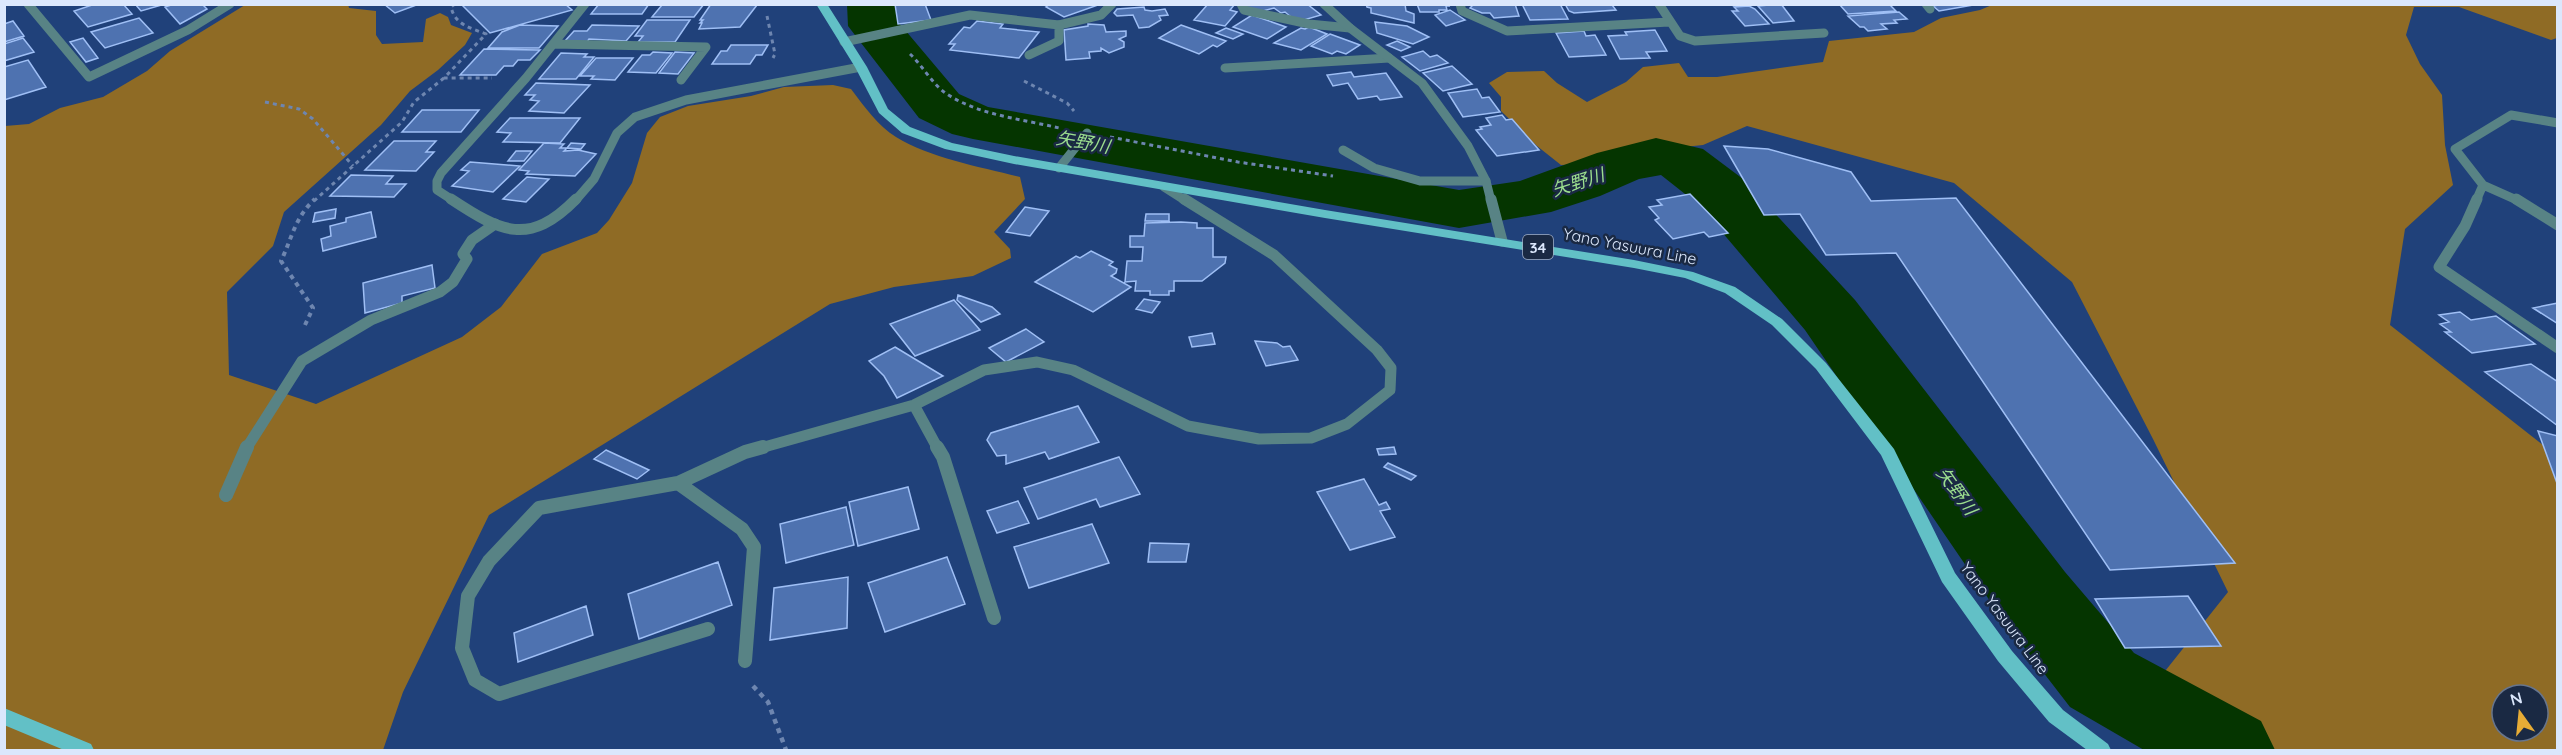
<svg xmlns="http://www.w3.org/2000/svg" width="2562" height="755" font-family="Quicksand,'Noto Sans JP',sans-serif">
  <style>
    .forest { fill: #8f6b25; fill-rule: evenodd }
    .lines { fill: none; stroke-linecap: round; stroke-linejoin: round }
    .river { fill: #053500; fill-rule: evenodd }
    .building { fill: #4e72b0; stroke: #9fbff5; stroke-width: 1.5 }
    .path-far2 { stroke: #6e86b0; stroke-width: 3; stroke-dasharray: 4 4; stroke-linecap: butt }
    .path-far1 { stroke: #6e86b0; stroke-width: 4; stroke-dasharray: 4.5 4.5; stroke-linecap: butt }
    .path { stroke: #6e86b0; stroke-width: 4.5; stroke-dasharray: 5 5; stroke-linecap: butt }
    .lane-far2 { stroke: #588385; stroke-width: 9 }
    .lane-far1 { stroke: #588385; stroke-width: 11 }
    .lane { stroke: #588385; stroke-width: 14 }
    .street-far2 { stroke: #588385; stroke-width: 9 }
    .street-far1 { stroke: #588385; stroke-width: 11 }
    .street { stroke: #588385; stroke-width: 14 }
    .primary { fill: #62c0c6; fill-rule: evenodd }
    .labels { text-anchor: middle; dominant-baseline: central; stroke-width: 5; stroke-linejoin: round; paint-order: stroke }
    .shield { fill: #1a2943; stroke: #a1aec4; stroke-width: 1.5 }
    .shield-label { font-size: 15px; font-weight: bold; fill: #dbe7fc }
    .street-label { font-size: 16px; fill: #dbe7fc; stroke: #1a2943 }
    .water-label { font-size: 18px; font-style: italic; fill: #9bdd8e; stroke: #1a2943 }
  </style>
  <rect width="100%" height="100%" fill="#20417a"/>
  <path class="forest" d="M348,4L349,8L376,11V35L382,44L423,42L426,19L440,13L448,17L451,25L472,33L465,45L438,70L410,91L381,125L284,212L273,246L227,292L229,375L316,404L462,337L501,307L542,254L597,233L609,220L632,183L647,133L660,117L688,106L751,96L784,87L833,85L851,89C864,106 878,126 896,137C930,158 981,167 1020,177L1025,199L994,232L1010,249L1011,258L973,276L894,287L830,304L489,515L403,692L383,750H5V126L29,124L60,108L103,97L147,71L170,51L245,5Z
    M1992,5H2557V38L2551,40L2459,7H2414L2406,35L2420,64L2442,95L2445,145L2453,185L2405,229L2390,325L2557,456V750H2229L2154,685L2228,592L2153,439L2072,282L1954,183L1747,126L1703,145L1646,151L1602,163L1561,165L1537,146L1501,111V97L1489,83L1507,72L1544,71L1557,83L1587,102L1626,82L1643,67L1679,63L1688,77H1717L1823,62L1829,41L1914,32L1941,18L1980,10ZM2502,695H2538V731H2502Z"/>
  <g class="lines">
    <path class="river" d="M847,4H897L900,24L959,94L988,107L1459,190L1520,181L1597,153L1656,138L1703,149L1743,179L1855,300L2065,572L2134,653L2261,721L2275,750H2144L2070,707L2003,620L1805,330L1699,205L1661,175L1639,179L1600,196L1551,212L1459,228L973,139L952,134L919,118L848,26Z"/>
  </g>
  <path class="building" d="M95,4H123L132,14L88,27L74,11Z
    M135,4H165L141,11Z
    M174,4H202L207,9L180,24L165,7Z
    M384,4H419L395,13Z
    M461,4H565L572,10L490,33Z
    M599,4H649L642,14H591Z
    M704,4L694,17H652L662,5Z
    M711,4H749L757,5L740,27L699,29L702,23H700L703,20H700Z
    M895,4H925L931,20L898,24Z
    M1050,4H1098V5L1064,17L1046,7Z
    M1208,4H1235L1230,10L1237,12L1225,26L1194,20Z
    M1246,4H1307L1321,15L1297,22L1285,12L1281,13L1274,8L1263,11L1246,8Z
    M1366,4H1405L1406,11L1414,14V23L1371,13V8L1367,7Z
    M1417,4H1448L1449,6H1446L1447,10H1439V12H1420Z
    M1474,4H1515L1519,16L1494,18L1490,13H1482L1470,8Z
    M1522,4H1560L1568,19L1530,20Z
    M1565,4H1625L1612,5L1616,10L1574,13L1569,11Z
    M1781,4L1794,21L1773,23L1758,6Z
    M1839,4H1889L1896,11L1848,14Z
    M1944,4H1979L1939,11L1933,6Z
    M1749,6L1755,9L1769,24L1745,26L1732,11H1738L1734,7Z
    M1144,7L1145,10L1152,11L1165,9L1168,15L1159,16L1161,20L1149,27L1139,28L1133,15L1117,16L1114,13L1117,9Z
    M1450,10L1465,20L1446,26L1435,15Z
    M1899,12L1907,19L1894,20L1897,23L1881,24L1887,29L1868,31L1864,27H1860L1848,16Z
    M1252,15L1286,27L1267,39L1233,27Z
    M139,18L153,33L105,48L91,32Z
    M647,20H690L675,42H638L643,36H635Z
    M13,21L24,36L4,42V24Z
    M977,21L1003,24L1000,28L1039,32L1019,58L950,50L955,44H949L964,27L970,28Z
    M1375,22L1407,26L1429,37L1413,44L1377,33Z
    M1088,24L1104,25L1106,32L1126,31V36L1119,39L1124,42V47L1109,53L1101,48V51L1089,52L1090,58L1066,60L1064,30L1088,26Z
    M520,25L558,26L539,48H488L502,32Z
    M592,25L639,26L626,41L589,39L587,42H564L574,31H587Z
    M1181,25L1226,41L1217,47L1213,45L1199,54L1159,38Z
    M1309,27L1327,34L1301,50L1274,43L1301,28L1305,29Z
    M1226,28L1243,34L1233,39L1216,33Z
    M1655,30L1667,51L1646,52L1650,58L1620,59L1608,36L1627,35L1625,32Z
    M1584,31L1586,36L1595,35L1606,55L1569,57L1556,33Z
    M1330,34L1360,45L1346,54L1337,51L1332,54L1311,46Z
    M23,38L34,52L4,61V44Z
    M83,38L98,58L86,62L70,42Z
    M1397,41L1410,47L1401,51L1387,45Z
    M731,45H768L762,55H756L750,64H712L721,51H727Z
    M484,49L540,50L530,60H518L513,66H504L496,75H460Z
    M1423,51L1430,57L1437,55L1448,63L1420,71L1402,57Z
    M653,52L672,53L656,73L628,72L642,55H650Z
    M675,52L694,53L678,74L659,73Z
    M561,53L587,54L584,57H594L576,79H539Z
    M596,58H633L615,80L591,79L594,76H580Z
    M28,60L46,87L4,100V67Z
    M1452,66L1472,84L1443,91L1423,73Z
    M1351,72L1354,77L1386,73L1402,97L1380,100L1377,96L1358,99L1348,83L1333,86L1327,75Z
    M536,83L590,85L564,113L529,111L539,101L530,100L535,95H525Z
    M1477,89L1482,98L1489,97L1500,112L1463,117L1448,93Z
    M422,110H479L461,132H402Z
    M1502,115L1506,120L1512,119L1539,150L1497,156L1476,130L1482,129L1480,127L1491,125L1486,118Z
    M510,118H580L560,143L503,142L511,133L497,132Z
    M394,141H436L426,152H434L416,171L365,170Z
    M544,143L564,144L560,148H567L571,143L585,144L581,149L567,148L564,151L578,150L596,154L575,176L526,174L529,171L519,170Z
    M1724,146L1768,149L1851,172L1871,201L1956,198L2235,563L2110,570L1896,253L1826,255L1800,214L1764,215Z
    M516,151H532L524,161H508Z
    M470,162L520,166L493,192L452,186L469,171L461,170Z
    M351,175L393,176L386,184H406L394,197L330,196Z
    M527,177L549,179L526,202L503,199Z
    M1690,194L1728,233L1709,237L1704,232L1673,239L1655,220L1659,218L1649,207L1662,205L1657,200Z
    M1025,207L1049,211L1030,236L1006,232Z
    M336,209L335,218L313,222L315,213Z
    M371,212L376,237L323,251L321,239L331,236L330,226L346,222V218Z
    M1146,214H1169V221H1145Z
    M1181,222L1197,223V228H1213V257H1226L1225,263L1202,281H1174V291H1169V295H1150V291H1135L1136,281L1125,282L1127,261H1142L1143,247H1130V236H1144L1145,223Z
    M1091,251L1113,262L1109,265L1117,269L1116,273L1111,276L1131,287L1093,312L1035,282L1076,256L1080,258Z
    M432,265L435,288L402,296V303L365,313L363,283Z
    M958,295L992,307L1000,314L981,322L957,300Z
    M1144,299L1160,302L1152,313L1136,309Z
    M954,300L980,330L915,356L890,324Z
    M2558,303V324L2533,308Z
    M2460,312L2471,320L2496,316L2535,344L2472,353L2445,332H2451L2440,324L2449,322L2439,315Z
    M1026,329L1044,342L1006,362L989,348Z
    M1212,333L1215,344L1192,347L1189,337Z
    M1255,341L1277,343L1283,347L1290,346L1298,360L1266,366Z
    M895,347L943,376L897,398L884,376L869,361Z
    M2531,364L2558,382V426L2485,372Z
    M1078,406L1099,442L1049,459L1045,452L1006,464V455L997,456L987,440L991,433Z
    M2538,431L2558,436V486Z
    M1394,447L1396,454L1379,455L1377,449Z
    M606,450L649,470L637,479L594,459Z
    M1119,457L1140,494L1100,507L1096,499L1038,519L1024,488Z
    M1388,463L1416,476L1411,480L1384,467Z
    M1364,479L1379,505L1386,502L1390,509L1380,511L1395,537L1350,550L1317,492Z
    M908,487L919,529L858,546L849,502Z
    M1018,501L1029,523L997,533L987,511Z
    M846,507L854,545L786,563L780,524Z
    M1092,524L1109,563L1029,588L1014,547Z
    M1150,543L1189,544L1186,562H1148Z
    M947,557L965,604L885,632L868,583Z
    M718,562L732,605L639,639L628,594Z
    M848,577L847,628L770,640L774,588Z
    M2188,596L2221,646L2125,648L2095,599Z
    M586,606L593,635L518,662L514,633Z"/>
  <g class="lines">
    <path class="path-far2" d="M455,4L451,7C455,25 471,28 486,34L444,78H492
      M767,16L775,54L773,58
      M910,54C922,65 931,82 944,92C976,115 1022,119 1059,128
      M1024,81L1067,103L1074,111
      M265,102L299,109L313,119L353,166
      M1110,137L1238,162L1333,176
      M314,201L402,122L414,102L444,78"/>
    <path class="path-far1" d="M305,325L313,308L281,261C292,238 295,217 315,199"/>
    <path class="path" d="M753,686L768,702L786,750"/>
    <path class="lane-far2" d="M1241,4L1244,10L1309,24L1350,28
      M1926,4L1930,9
      M1059,25L1101,15L1112,4
      M1225,68L1389,58
      M1343,150L1374,168L1420,181H1486"/>
    <path class="lane-far1" d="M246,449L302,361L371,320L440,292L453,282L467,259L463,254L472,240L495,224"/>
    <path class="lane" d="M226,495L247,447"/>
    <path class="street-far2" d="M28,4L89,77L188,30L230,4
      M1324,4L1350,28L1422,83L1468,146L1486,181L1491,201
      M1460,4L1462,11L1507,31L1669,22
      M1659,4L1680,36L1695,41L1824,33
      M844,42L970,15L1059,25V41L1029,55
      M553,44L706,47L681,80
      M1059,168L1087,133
      M2483,185L2519,201
      M1164,187L1186,201
      M454,201L437,190V181L441,173L526,78L585,4
      M575,201L594,179L617,133L635,117L686,100L861,67
      M2476,201L2483,185L2455,149L2511,115L2558,123"/>
    <path class="street-far1" d="M451,199C501,232 529,247 576,199
      M1491,199L1502,241
      M2477,199L2465,226L2439,267L2558,348
      M2516,199L2558,225
      M914,405L938,449
      M757,449L914,405L984,370L1037,362L1073,370L1188,426L1259,439L1311,438L1347,424L1390,390L1391,368L1377,350L1274,255L1184,199"/>
    <path class="street" d="M937,447L943,457L994,618
      M678,483L742,529L754,547L745,661
      M708,629L499,694L475,680L462,648L468,596L489,561L539,508L678,483L745,452L763,447"/>
    <path class="primary" d="M816,4H827L867,67L888,109L910,127L952,143L1014,156L1325,210L1634,260L1693,272L1735,287L1782,319L1826,363L1894,449L1955,573L2012,651L2063,710L2108,744L2111,750H2087L2049,722L1998,661L1942,582L1881,455L1816,369L1772,325L1725,293L1685,278L1634,268L1325,218L1014,164L945,149L902,133L879,113L855,67Z
      M4,708L91,744L94,750H64L4,725Z"/>
  </g>
  <g class="labels">
    <rect class="shield" x="1523" y="235" width="30" height="24" rx="4.5"/>
    <g class="shield-label">
      <text x="1538" y="247">34</text>
    </g>
    <g class="street-label">
      <text transform="translate(1630 246) rotate(11)">Yano Yasuura Line</text>
      <text transform="translate(2005 618) rotate(53)">Yano Yasuura Line</text>
    </g>
    <g class="water-label">
      <text transform="translate(1083 142) rotate(10)">矢野川</text>
      <text transform="translate(1578 182) rotate(-18)">矢野川</text>
      <text transform="translate(1957 491) rotate(54)">矢野川</text>
    </g>
  </g>
  <rect width="2562" height="755" fill="none" stroke="#dbe7fc" stroke-width="12"/>
  <g transform="translate(2520 713) rotate(345)"><circle r="28" fill="#1a2943" stroke="#67758d" stroke-width="1.5"/>
  <path d="M0-4.5L10 22L0 15L-10 22Z" fill="#e7ac36"/>
  <text y="-9" font-size="16" font-weight="bold" text-anchor="middle" fill="#dbe7fc">N</text>
  </g>
</svg>
